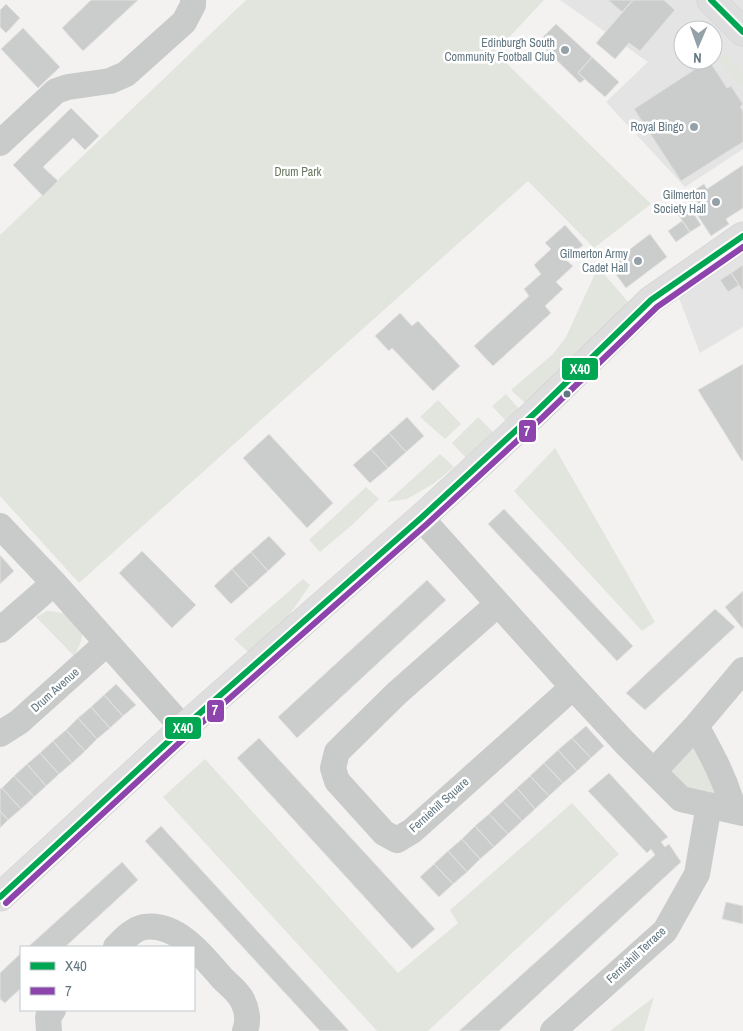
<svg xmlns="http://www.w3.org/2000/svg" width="743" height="1031" font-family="'Archivo Narrow',sans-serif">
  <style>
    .built { fill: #e3e4e3; fill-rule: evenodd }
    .green { fill: #e2e5de }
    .building { fill: #cbcccc; stroke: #e2e2e0 }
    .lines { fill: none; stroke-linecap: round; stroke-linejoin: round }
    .major-casing { stroke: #cfd0cf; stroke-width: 29 }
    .minor { stroke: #c9cbcb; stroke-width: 26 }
    .major { stroke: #dededf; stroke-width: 28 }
    .bus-1-casing { stroke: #fff; stroke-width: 10 }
    .bus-2-casing { stroke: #fff; stroke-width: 10 }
    .bus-1 { stroke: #00a651; stroke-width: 6 }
    .bus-2 { stroke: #8e44ad; stroke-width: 6 }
    .poi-dot { fill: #94a1a8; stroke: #fff; stroke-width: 2 }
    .bus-dot { fill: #617681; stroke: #fff; stroke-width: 2 }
    .labels { text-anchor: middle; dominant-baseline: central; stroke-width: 5; stroke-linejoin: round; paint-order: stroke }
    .poi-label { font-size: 12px; fill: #617681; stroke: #fff; text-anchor: end }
    .park-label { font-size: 12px; fill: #687860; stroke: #fff }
    .street-label { font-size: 12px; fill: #617681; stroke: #fff }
    .line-badge { stroke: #fff; stroke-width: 2 }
    .badge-label { font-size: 14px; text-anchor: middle; font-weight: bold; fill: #fff }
  </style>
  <rect width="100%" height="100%" fill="#f3f2f0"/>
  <path class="built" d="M560,0H743V149L685,187L606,102L648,62ZM683,30H713V60H683Z
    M743,246V327L700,353L676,290Z"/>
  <path class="green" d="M246,0H544L495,52L651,204L594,248L528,181L79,583L0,496V235Z
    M726,53L743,73V83L739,86L718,59Z
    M598,267L630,304L579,358L525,403L511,390L553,354L566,337Z
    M506,394L519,409L506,421L492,406Z
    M438,400L461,424L445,439L420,417Z
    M478,417L496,435L469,461L452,443Z
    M555,448L655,622L642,631L514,491Z
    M440,454L454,467L433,484L407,499L387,502Z
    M366,487L379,499L352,525L320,552L309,540Z
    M303,579L310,585L288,617L248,652L234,639Z
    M47,611C79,613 92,626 74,656L36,617Z
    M693,743L719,780L713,803L688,798L673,777L670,761Z
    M205,759L398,973L458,923L450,910L572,803L619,854L428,1031H377L163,797Z
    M654,997L644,1031H610Z"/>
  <path class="building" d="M91,0H138L83,51L62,28Z
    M608,0H633L622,12Z
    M633,0H664L675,10L640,51L629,43L615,59L596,43Z
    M6,4L20,18L6,33L0,27V10Z
    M556,24L592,57L578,73L585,79L580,83L538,42Z
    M23,28L60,67L38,88L1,49Z
    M592,57L619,82L605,97L578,73Z
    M709,60L727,88L731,86L743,104L740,107L743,111V142L681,181L634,109Z
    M71,108L99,136L85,150L73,138L43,167L58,181L43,196L13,165Z
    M743,165V208L726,219L729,224L711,236L685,196L704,184L707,189Z
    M688,205L701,225L690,232L677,213Z
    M682,221L690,232L676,242L668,231Z
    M565,225L583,245L566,260L573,266L556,282L563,289L545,306L551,313L493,366L474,346L529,296L524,289L541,274L534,265L551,249L545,243Z
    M650,234L667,257L626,288L609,265Z
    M743,265V291L731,273Z
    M731,273L739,285L728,292L720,280Z
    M400,313L412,326L418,321L460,366L433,391L392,348L389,351L375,336Z
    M743,364V460L742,461L698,390Z
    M407,417L424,436L406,452L389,433Z
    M389,433L406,452L388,468L371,449Z
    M269,434L333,503L307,528L243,458Z
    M371,449L388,468L370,483L353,465Z
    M504,509L633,646L617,661L488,524Z
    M269,536L286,554L268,571L251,552Z
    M142,551L196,605L172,628L119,573Z
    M251,552L268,571L249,588L232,569Z
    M0,555L14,571L0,584Z
    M232,569L249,588L231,604L214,586Z
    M427,580L446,600L297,738L278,717Z
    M743,591V629L725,607Z
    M715,609L735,627L645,710L626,693Z
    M116,684L136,705L123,716L104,695Z
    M104,695L123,716L110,728L91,707Z
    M91,707L110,728L97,739L78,718Z
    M78,718L97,739L85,751L66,730Z
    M586,726L604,746L591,758L572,738Z
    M66,730L85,751L72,763L53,741Z
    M259,738L435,929L412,949L237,758Z
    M572,738L591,758L577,771L558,750Z
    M53,741L72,763L59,774L40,753Z
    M558,750L577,771L563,783L544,763Z
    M40,753L59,774L46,786L27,764Z
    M544,763L563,783L549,796L530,776Z
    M27,764L46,786L34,797L14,776Z
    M609,773L668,837L661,842L665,847L669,844L681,862L499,1031H459L655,855L651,849L647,853L588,791Z
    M14,776L34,797L21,809L2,788Z
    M530,776L549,796L535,809L517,788Z
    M2,788L21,809L8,820L0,811V789Z
    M517,788L535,809L522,821L503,801Z
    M503,801L522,821L508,834L489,814Z
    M0,811L8,820L0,828Z
    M489,814L508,834L494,847L475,826Z
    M161,826L349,1031H320L145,841Z
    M475,826L494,847L480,859L462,839Z
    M462,839L480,859L467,872L448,851Z
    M448,851L467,872L453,884L434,864Z
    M122,862L138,880L65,947H28Z
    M434,864L453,884L439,897L420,877Z
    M726,902L743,906V924L722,919Z
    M21,953V988L5,1003L0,999V973Z"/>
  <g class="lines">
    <g class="major-casing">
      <path id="major" d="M711,0L743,32
        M0,897L183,728L421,518L537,411L651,300L743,236"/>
    </g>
    <path class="minor" d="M0,143L56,91L68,87L110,81L126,74L184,22L193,5V0
      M421,518L573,687L626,744L681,799L743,813
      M0,526L54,583L183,728
      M498,604L397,693L337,752L333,768L337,781L384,833L397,840L412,831L573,687
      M0,630L54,583
      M696,726L743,670
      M0,734L19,722L107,643
      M654,771L696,726C711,753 726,780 734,811
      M116,947C123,940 133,929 144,927C177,922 203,956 222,978C228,984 236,990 241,998C247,1008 249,1020 245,1031
      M49,1031L48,1017L53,1010
      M553,1031L665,931L697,874L709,805"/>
    <use href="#major" class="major"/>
    <g class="bus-1-casing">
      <path id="bus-1" d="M711,0L743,32
        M0,897L183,728L421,518L537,411L651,300L743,236"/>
    </g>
    <g class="bus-2-casing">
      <path id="bus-2" d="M6,903L189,734L427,524L543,417L657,307L743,247"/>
    </g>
    <use href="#bus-1" class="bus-1"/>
    <use href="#bus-2" class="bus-2"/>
  </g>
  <g class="poi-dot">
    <circle cx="565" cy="50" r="5"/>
    <circle cx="694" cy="127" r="5"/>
    <circle cx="716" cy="202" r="5"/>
    <circle cx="638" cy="261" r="5"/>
  </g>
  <circle class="bus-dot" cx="567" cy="394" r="4.5"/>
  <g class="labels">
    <g class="poi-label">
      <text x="555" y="43">Edinburgh South<tspan x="555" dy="14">Community Football Club</tspan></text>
      <text x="684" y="127">Royal Bingo</text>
      <text x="706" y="195">Gilmerton<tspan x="706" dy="14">Society Hall</tspan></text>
      <text x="628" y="254">Gilmerton Army<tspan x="628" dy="14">Cadet Hall</tspan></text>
    </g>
    <g class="park-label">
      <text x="298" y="172">Drum Park</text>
    </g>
    <g class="street-label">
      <text transform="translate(55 690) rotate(-42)">Drum Avenue</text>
      <text transform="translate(439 805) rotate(-42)">Ferniehill Square</text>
      <text transform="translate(636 955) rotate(-43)">Ferniehill Terrace</text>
    </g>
  </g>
  <g class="line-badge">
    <rect x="561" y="357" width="38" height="24" rx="5" fill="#00a651"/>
    <rect x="518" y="419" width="19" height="24" rx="5" fill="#8e44ad"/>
    <rect x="206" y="699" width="19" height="24" rx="5" fill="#8e44ad"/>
    <rect x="164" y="716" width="38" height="24" rx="5" fill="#00a651"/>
  </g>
  <g class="badge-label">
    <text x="580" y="374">X40</text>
    <text x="527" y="436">7</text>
    <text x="215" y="715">7</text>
    <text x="183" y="733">X40</text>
  </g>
  <rect x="20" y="946" width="175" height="65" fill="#ffffff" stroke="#c0c8cd"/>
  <rect x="30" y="962" width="25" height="8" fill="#00a651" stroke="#c0c8cd"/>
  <text x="65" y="971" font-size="15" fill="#617681">X40</text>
  <rect x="30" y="987" width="25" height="8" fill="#8e44ad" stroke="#c0c8cd"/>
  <text x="65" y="996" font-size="15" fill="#617681">7</text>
  <g transform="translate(698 45) rotate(182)"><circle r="24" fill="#ffffff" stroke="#c0c8cd"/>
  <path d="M0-4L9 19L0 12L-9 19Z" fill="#94a1a8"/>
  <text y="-8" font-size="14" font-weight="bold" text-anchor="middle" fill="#617681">N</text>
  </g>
</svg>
